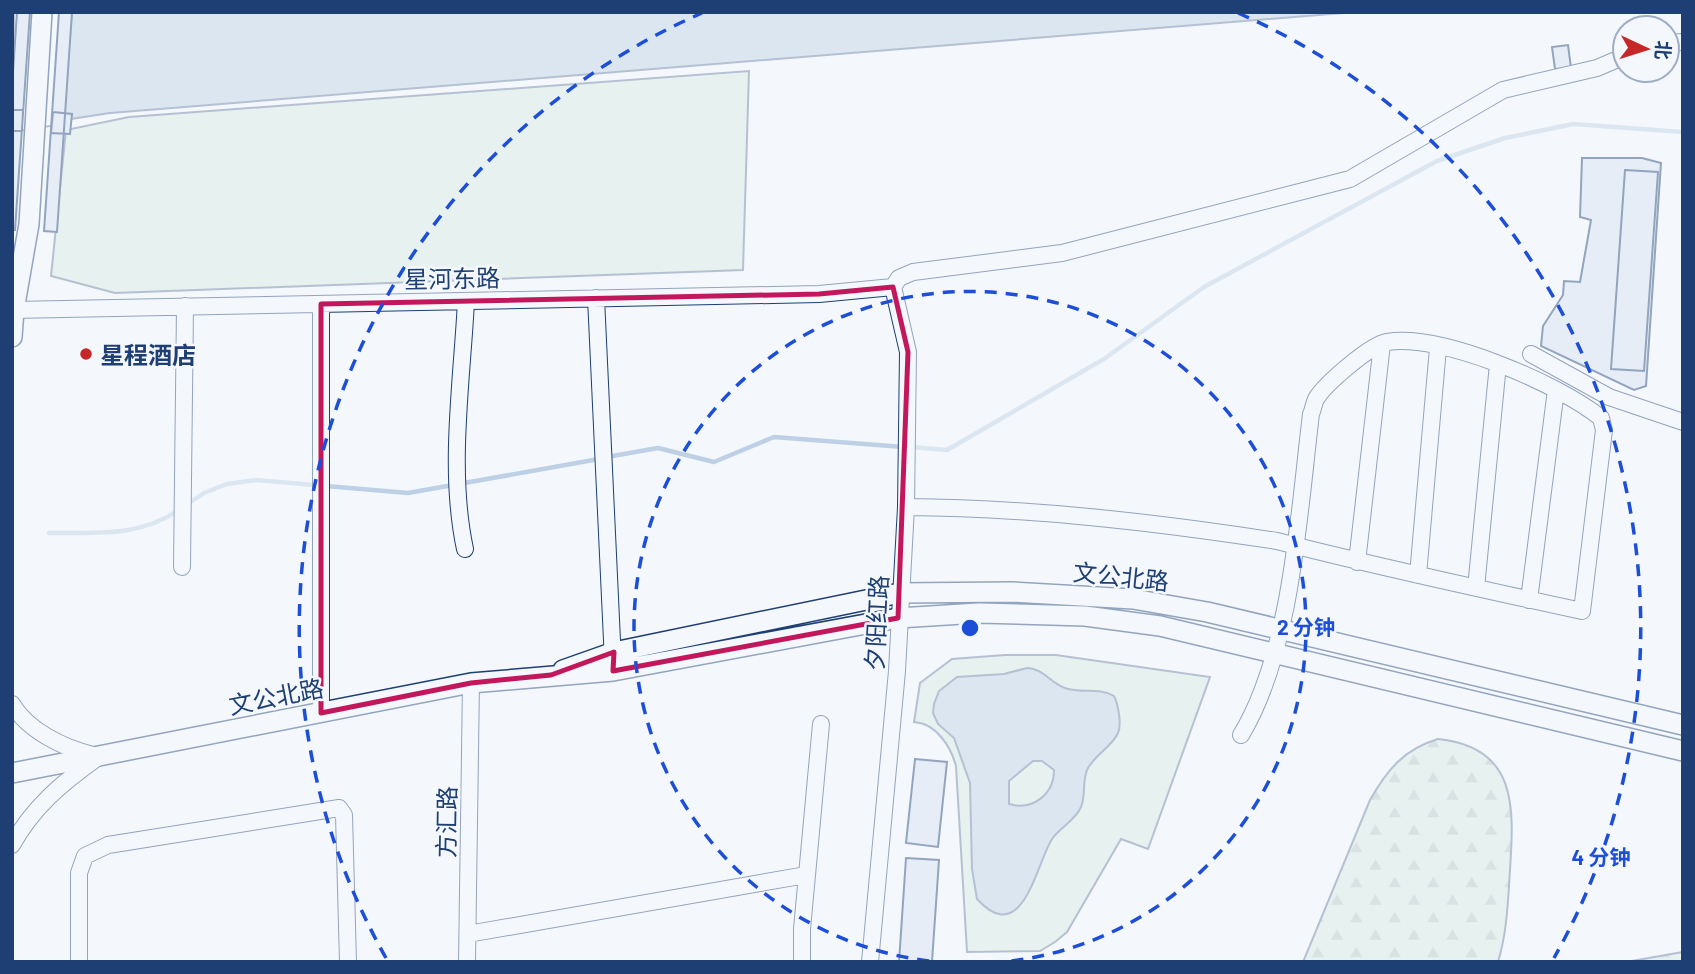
<svg xmlns="http://www.w3.org/2000/svg" width="1695" height="974" font-family="Barlow,'Noto Sans SC',sans-serif">
  <style>
    .forest { fill: url(#forest-firs); stroke: #687fa3; stroke-width: 2 }
    .green { fill: #d7e8df; stroke: #687fa3; stroke-width: 2 }
    .water { fill: #bed0e5; stroke: #687fa3; stroke-width: 2; fill-rule: evenodd }
    .pier { fill: #f4f7fb; stroke: #687fa3; stroke-width: 2 }
    .lines { fill: none; stroke-linecap: round; stroke-linejoin: round }
    .stream { stroke: #bed0e5; stroke-width: 4.5 }
    .building { fill: #d5e0f0; stroke: #1d3f73; stroke-width: 2 }
    .minor-casing { stroke: #1d3f73; stroke-width: 18 }
    .major-casing { stroke: #1d3f73; stroke-width: 22 }
    .minor { stroke: #f4f7fb; stroke-width: 16 }
    .major { stroke: #f4f7fb; stroke-width: 19 }
    .marked { fill: none; stroke: #c2185b; stroke-width: 5; stroke-linejoin: round }
    .ring { fill: none; stroke: #1d4ed8; stroke-width: 3.5; stroke-dasharray: 12 9 }
    .poi-dot { fill: #c62828; stroke: #f4f7fb; stroke-width: 2.5 }
    .labels { text-anchor: middle; dominant-baseline: central; stroke-width: 5; stroke-linejoin: round; paint-order: stroke }
    .street-label { font-size: 24px; fill: #1d3f73; stroke: #f4f7fb }
    .poi-label { font-size: 24px; font-weight: bold; fill: #1d3f73; stroke: #f4f7fb; text-anchor: start }
    .centre { fill: #1d4ed8; stroke: #f4f7fb; stroke-width: 3.5 }
    .ring-label { font-size: 21px; text-anchor: middle; font-weight: bold; fill: #1d4ed8; stroke: #f4f7fb; stroke-width: 5; stroke-linejoin: round; paint-order: stroke }
  </style>
  <defs>
    <pattern id="forest-firs" width="22" height="20" patternUnits="userSpaceOnUse" patternTransform="scale(1.75)"><rect width="22" height="20" fill="#d7e8df"/><path d="M5 1l3.5 6h-7zM16 11l3.5 6h-7z" fill="#b8c8c3"/></pattern>
  </defs>
  <rect width="100%" height="100%" fill="#f4f7fb"/>
  <path class="forest" d="M1438,739C1518,747 1514,808 1510,870C1508,902 1507,932 1498,962H1303L1370,800C1387,770 1404,749 1438,739Z
    M1683,952V962H1626Z"/>
  <path class="green" d="M749,71L743,270L115,293L51,276L66,130L129,117Z
    M1005,655H1056L1210,677L1148,849L1121,839L1067,932L1055,942L1040,951L967,952L956,766C951,747 936,723 914,722L920,683L952,659Z"/>
  <path class="water" d="M12,12H1356L110,113L12,128Z
    M1027,668C1042,668 1051,683 1065,688C1082,694 1098,687 1114,696C1118,704 1122,724 1118,733C1112,747 1093,756 1087,770C1082,782 1086,796 1081,807C1075,821 1060,827 1052,839C1036,864 1023,949 977,899L972,869L970,783L954,738L938,724L933,713L934,704L939,691L957,677L1004,674ZM1033,761H1042L1054,770C1054,794 1033,811 1009,804V781Z"/>
  <path class="pier" d="M14,12H72L63,124L12,132Z"/>
  <g class="lines">
    <path class="stream" d="M911,447L947,450L1104,359L1204,287L1437,161L1505,138L1573,124L1683,132
      M607,457L658,448L714,462L774,437L903,447
      M186,505L204,493L227,484L256,480L408,493L599,459
      M49,533C97,532 137,538 179,510"/>
  </g>
  <path class="building" d="M17,12H30L15,230H12V87Z
    M59,12H72L57,232L44,231Z
    M1568,45L1571,68L1555,69L1552,47Z
    M12,110H23L22,131H12Z
    M53,112L72,114L70,134L51,133Z
    M1582,158H1642L1661,163L1646,386L1634,390L1541,346L1543,326L1563,295L1564,281L1580,282L1591,220L1580,217Z
    M1625,170L1658,172L1644,371L1611,369Z
    M915,759L947,762L938,847L906,843Z
    M906,858L939,860L932,962H899Z"/>
  <g class="lines">
    <g class="minor-casing">
      <path id="minor" d="M1667,43L1683,42
        M893,287L899,278L913,272L1062,253L1350,179L1503,90L1597,68L1625,56
        M596,298L613,662
        M12,310L819,294L893,287
        M1531,354L1609,397L1683,422
        M906,507C1031,508 1153,522 1277,541C1378,567 1480,589 1582,611L1604,430L1601,418C1559,384 1441,333 1387,342C1370,345 1325,384 1316,399C1314,403 1313,410 1311,414C1299,511 1292,651 1241,735
        M465,549C448,470 462,381 466,301
        M1357,562L1382,344
        M182,567L185,306
        M1418,575L1438,348
        M1476,588L1498,364
        M1529,600L1556,390
        M12,704C28,731 64,748 93,755
        M321,713V304
        M12,845C33,807 62,783 97,758
        M468,934L806,875
        M79,962V873L85,856L108,845L339,808L344,815L348,962
        M467,962L471,683
        M802,962V929L821,724
        M870,962L897,671L906,507L908,352L893,287"/>
    </g>
    <g class="major-casing">
      <path id="major" d="M12,337L14,310L29,224L42,12
        M563,670L614,652L900,593L1012,592L1133,599L1207,612L1683,725
        M12,773L471,683L613,671L898,618L979,613L1085,616L1160,626L1683,751"/>
    </g>
    <use href="#minor" class="minor"/>
    <use href="#major" class="major"/>
  </g>
  <path d="M0 0H1695V974H0ZM893,287L908,352L898,618L613,671L614,652L551,675L471,683L321,713V304L819,294Z" fill="#f4f7fb" fill-opacity=".55" fill-rule="evenodd"/>
  <path class="marked" d="M893,287L908,352L898,618L613,671L614,652L551,675L471,683L321,713V304L819,294Z"/>
  <g class="ring">
    <path d="M929 961A336 336 0 1 1 1011 961"/>
    <path d="M386 958A671 671 0 0 1 702 13M1238 13A671 671 0 0 1 1554 958"/>
  </g>
  <circle class="poi-dot" cx="86" cy="354" r="7"/>
  <g class="labels">
    <g class="street-label">
      <text transform="translate(452 278) rotate(-1)">星河东路</text>
      <text transform="translate(1121 576) rotate(6)">文公北路</text>
      <text transform="translate(876 623) rotate(-87)">夕阳红路</text>
      <text transform="translate(276 696) rotate(-11)">文公北路</text>
      <text transform="translate(446 822) rotate(-89)">方汇路</text>
    </g>
    <g class="poi-label">
      <text x="100" y="354">星程酒店</text>
    </g>
  </g>
  <circle cx="970" cy="628" r="10" class="centre"/>
  <g class="ring-label">
    <text x="1306" y="635">2 分钟</text>
    <text x="1601" y="865">4 分钟</text>
  </g>
  <rect width="1695" height="974" fill="none" stroke="#1d3f73" stroke-width="28"/>
  <g transform="translate(1646 49) rotate(94)"><circle r="33" fill="#f4f7fb" stroke="#9eadc5" stroke-width="2"/>
  <path d="M0-5L12 26L0 18L-12 26Z" fill="#c62828"/>
  <text y="-10" font-size="19" font-weight="bold" text-anchor="middle" fill="#1d3f73">北</text>
  </g>
</svg>
